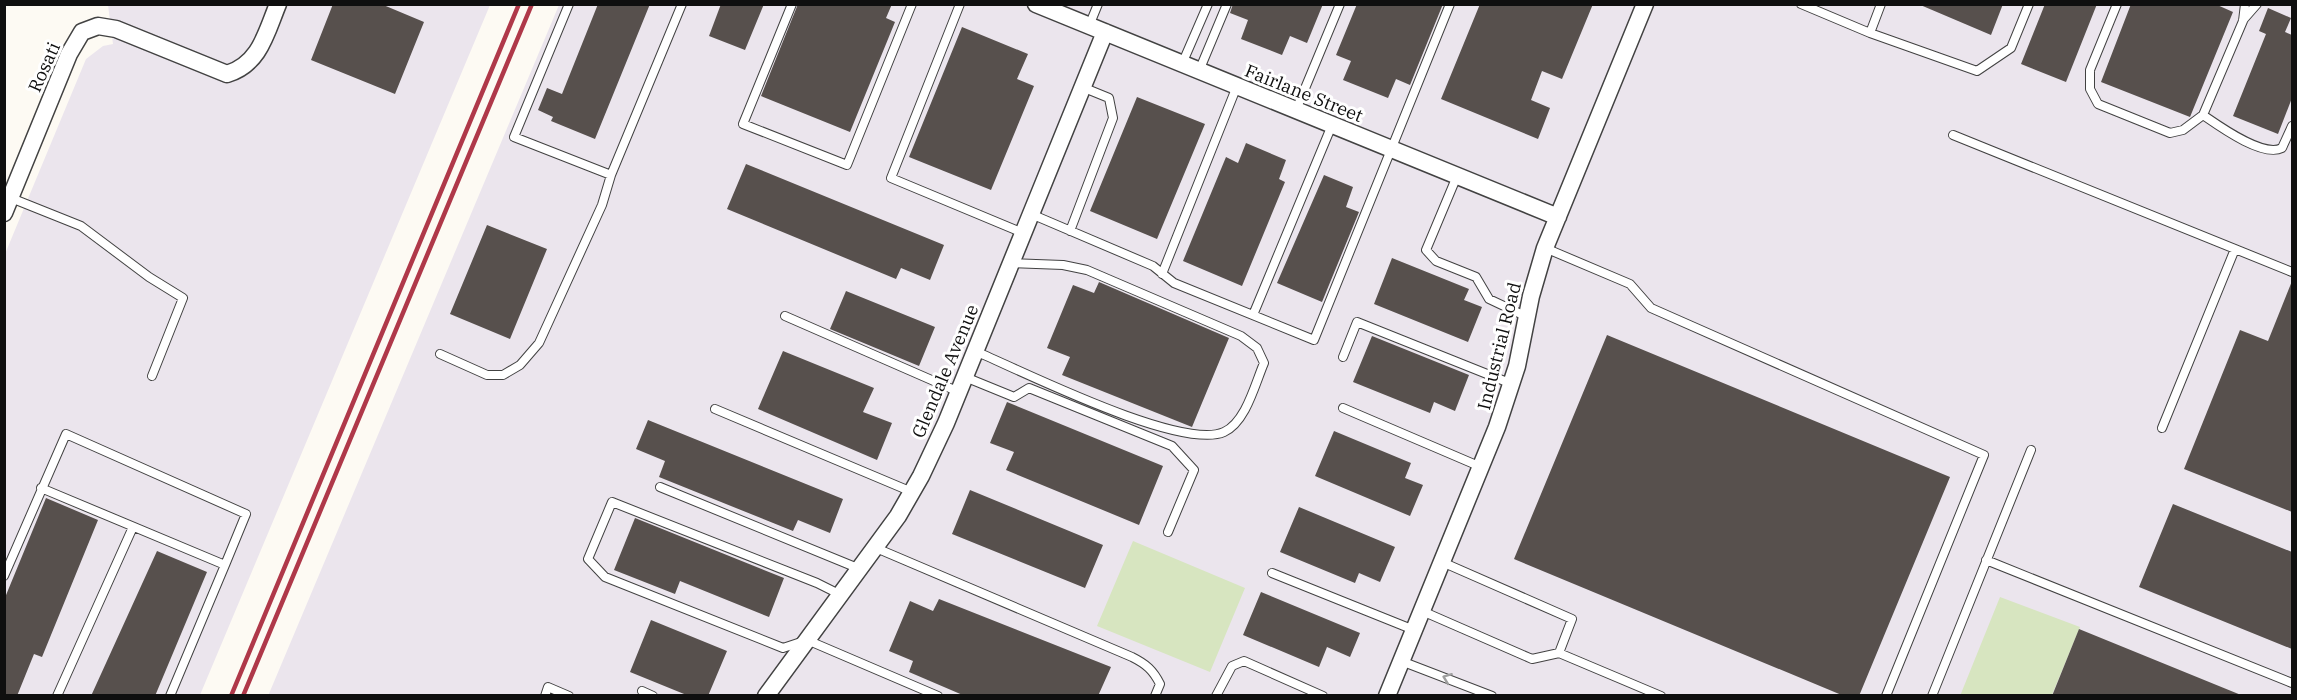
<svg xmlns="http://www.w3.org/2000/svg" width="2297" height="700" font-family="'IBM Plex Serif',serif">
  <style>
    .industrial { fill: #ebe5ed }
    .green { fill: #d7e5c0 }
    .building { fill: #57504d }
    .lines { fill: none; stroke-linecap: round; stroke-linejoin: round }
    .lane-casing { stroke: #424242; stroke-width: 10 }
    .street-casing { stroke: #424242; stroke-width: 19 }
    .lane { stroke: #fff; stroke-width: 8 }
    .street { stroke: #fff; stroke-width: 16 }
    .rail { stroke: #af3849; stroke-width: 4.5 }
    .oneway { stroke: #9f9f9f }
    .labels { text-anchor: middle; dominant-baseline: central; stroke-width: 6; stroke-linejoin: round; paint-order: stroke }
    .street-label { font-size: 18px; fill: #0f0f0f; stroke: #fff }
  </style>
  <rect width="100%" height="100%" fill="#fdfaf3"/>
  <path class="industrial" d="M108,5H490L200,695L5,696V254L86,59L103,46L113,44Z
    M559,5H2292V695L268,696Z"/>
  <path class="green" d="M1133,541L1245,588L1210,672L1097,626Z
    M2000,597L2080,627L2052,695L1960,696Z"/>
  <path class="building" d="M333,4H381L424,22L395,94L311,60Z
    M598,4H650L595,139L551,121L553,117L538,110L547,88L562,94Z
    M721,4H764L745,50L709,36Z
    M798,4H892L886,18L895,22L850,132L761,96Z
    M1233,4H1323L1307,43L1290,36L1282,55L1241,39L1248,20L1230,13Z
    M1357,4H1443L1410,85L1396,79L1388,98L1343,80L1351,61L1336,55Z
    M1480,4H1593L1562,79L1542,71L1531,100L1550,108L1538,139L1441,99Z
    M1918,4H2003L1991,35Z
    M2045,4H2097L2066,82L2021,64Z
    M2131,4H2215L2233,12L2190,117L2101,82Z
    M2268,8L2291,18L2285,32L2292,35V98L2278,134L2233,116L2266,34L2259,31Z
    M962,27L1028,54L1017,79L1034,86L991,190L909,157Z
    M1137,97L1205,124L1157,239L1090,211Z
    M1246,143L1286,160L1279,179L1285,182L1242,286L1183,261L1226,157L1238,163Z
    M746,164L944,245L930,280L901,268L896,279L727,209Z
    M1324,175L1353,187L1346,207L1359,212L1322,302L1277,283Z
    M487,225L547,249L510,339L450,314Z
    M1392,258L1469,289L1464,300L1482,307L1468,342L1374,304Z
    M2292,281V512L2184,469L2240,330L2268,341Z
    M1099,282L1229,338L1192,427L1062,375L1070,357L1047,348L1073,285L1094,293Z
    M846,291L935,327L919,366L830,329Z
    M1607,335L1950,477L1859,696H1844L1514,559Z
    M1372,336L1469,375L1455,411L1434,402L1430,413L1353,382Z
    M783,351L874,388L863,412L892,423L877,460L758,409Z
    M1007,402L1163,466L1139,525L1006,470L1014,452L990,443Z
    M648,420L843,499L830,533L798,520L793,531L659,477L665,461L636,449Z
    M1334,431L1411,463L1405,478L1423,485L1410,516L1315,476Z
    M970,490L1103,545L1085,588L952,534Z
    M46,498L98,520L42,657L34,654L17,696H4V600Z
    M2173,504L2292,552V649L2139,587Z
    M1299,507L1395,547L1380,582L1359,573L1355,583L1280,552Z
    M635,518L784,578L769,617L680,581L675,594L614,570Z
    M157,551L207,572L155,696H91Z
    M1261,592L1360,633L1350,657L1327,647L1319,667L1243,635Z
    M939,599L1111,667L1098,696H965L909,672L913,661L889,651L910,601L933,611Z
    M651,620L727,651L708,696H689L630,672Z
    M2079,629L2241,695V696H2052Z"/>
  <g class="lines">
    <g class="lane-casing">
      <path id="lane" d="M569,4L514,137L611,175L682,4
        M792,4L743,124L847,165L912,4
        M960,4L891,178L1023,233
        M1801,4L1870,33L1881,4
        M2117,4L2090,70V89L2098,104L2170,133L2183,130L2203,115L2243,21L2245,4
        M2243,20L2257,4
        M1089,26L1098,4
        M1870,33L1977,71L2011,48L2029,4
        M1182,64L1208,4
        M1199,71L1227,4
        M1296,110L1340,4
        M2203,115C2219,126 2263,158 2282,148L2292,126
        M1953,135L2292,272
        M1457,176L1426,250L1436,261L1476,277L1489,299L1527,317
        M11,198L81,226L149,277L183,298L152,376
        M1031,214L1153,266L1174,283L1314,340L1450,4
        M1070,231L1113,118L1109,98L1082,87
        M1545,248L1630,284L1651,308L1984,455L1886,696
        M1162,274L1237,86
        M1253,315L1332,125
        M785,316L959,392
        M975,351C1022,371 1181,451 1224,432C1246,422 1255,384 1264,363L1257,348L1241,336L1087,270L1063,265L1011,263
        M440,354L487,375H503L520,365L539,343L602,205L611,175
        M1343,357L1357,322L1512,384
        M965,377L1014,397L1029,388L1172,446L1194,470L1168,532
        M1343,408L1481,467
        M715,409L912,492
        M2162,428L2235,249
        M660,487L860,569
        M41,488L225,565L170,696
        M876,548L1132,657C1146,664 1153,670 1160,684L1155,696
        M1986,560L2292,683
        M1442,562L1572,619L1559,653
        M1272,573L1414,630
        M4,576L66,434L246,514L225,565
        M841,595L817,583L612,502L588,559L605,577L783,648L807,640L938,696
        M1422,611L1532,659L1559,653L1661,696
        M1401,661L1492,696
        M642,691L653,696
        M57,696L133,527
        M545,696L548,687L569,696
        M1216,696L1232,666L1244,661L1323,696
        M1932,696L2031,450"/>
    </g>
    <g class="street-casing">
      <path id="street" d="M1036,4L1558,217
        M4,213L69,54L82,32L98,26L116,29L227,74C260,64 266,33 278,4
        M766,696L898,516L921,476L946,423L1105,32
        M1387,696L1497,427L1517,366L1531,296L1545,248L1645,4"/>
    </g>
    <use href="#lane" class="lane"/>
    <use href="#street" class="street"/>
    <path class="rail" d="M231,696L519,4
      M243,696L532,4"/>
  </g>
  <defs><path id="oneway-chevron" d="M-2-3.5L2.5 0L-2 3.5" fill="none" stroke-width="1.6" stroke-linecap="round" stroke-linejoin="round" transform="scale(1.5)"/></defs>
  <use class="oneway" href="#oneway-chevron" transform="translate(1447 678) rotate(-159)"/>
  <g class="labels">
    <g class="street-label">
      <text transform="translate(44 67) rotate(-66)">Rosati</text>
      <text transform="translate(1304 93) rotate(22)">Fairlane Street</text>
      <text transform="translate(1499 346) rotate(-76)">Industrial Road</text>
      <text transform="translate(945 371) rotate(-67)">Glendale Avenue</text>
    </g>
  </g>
  <rect width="2297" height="700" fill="none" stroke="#0f0f0f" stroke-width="12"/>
</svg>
